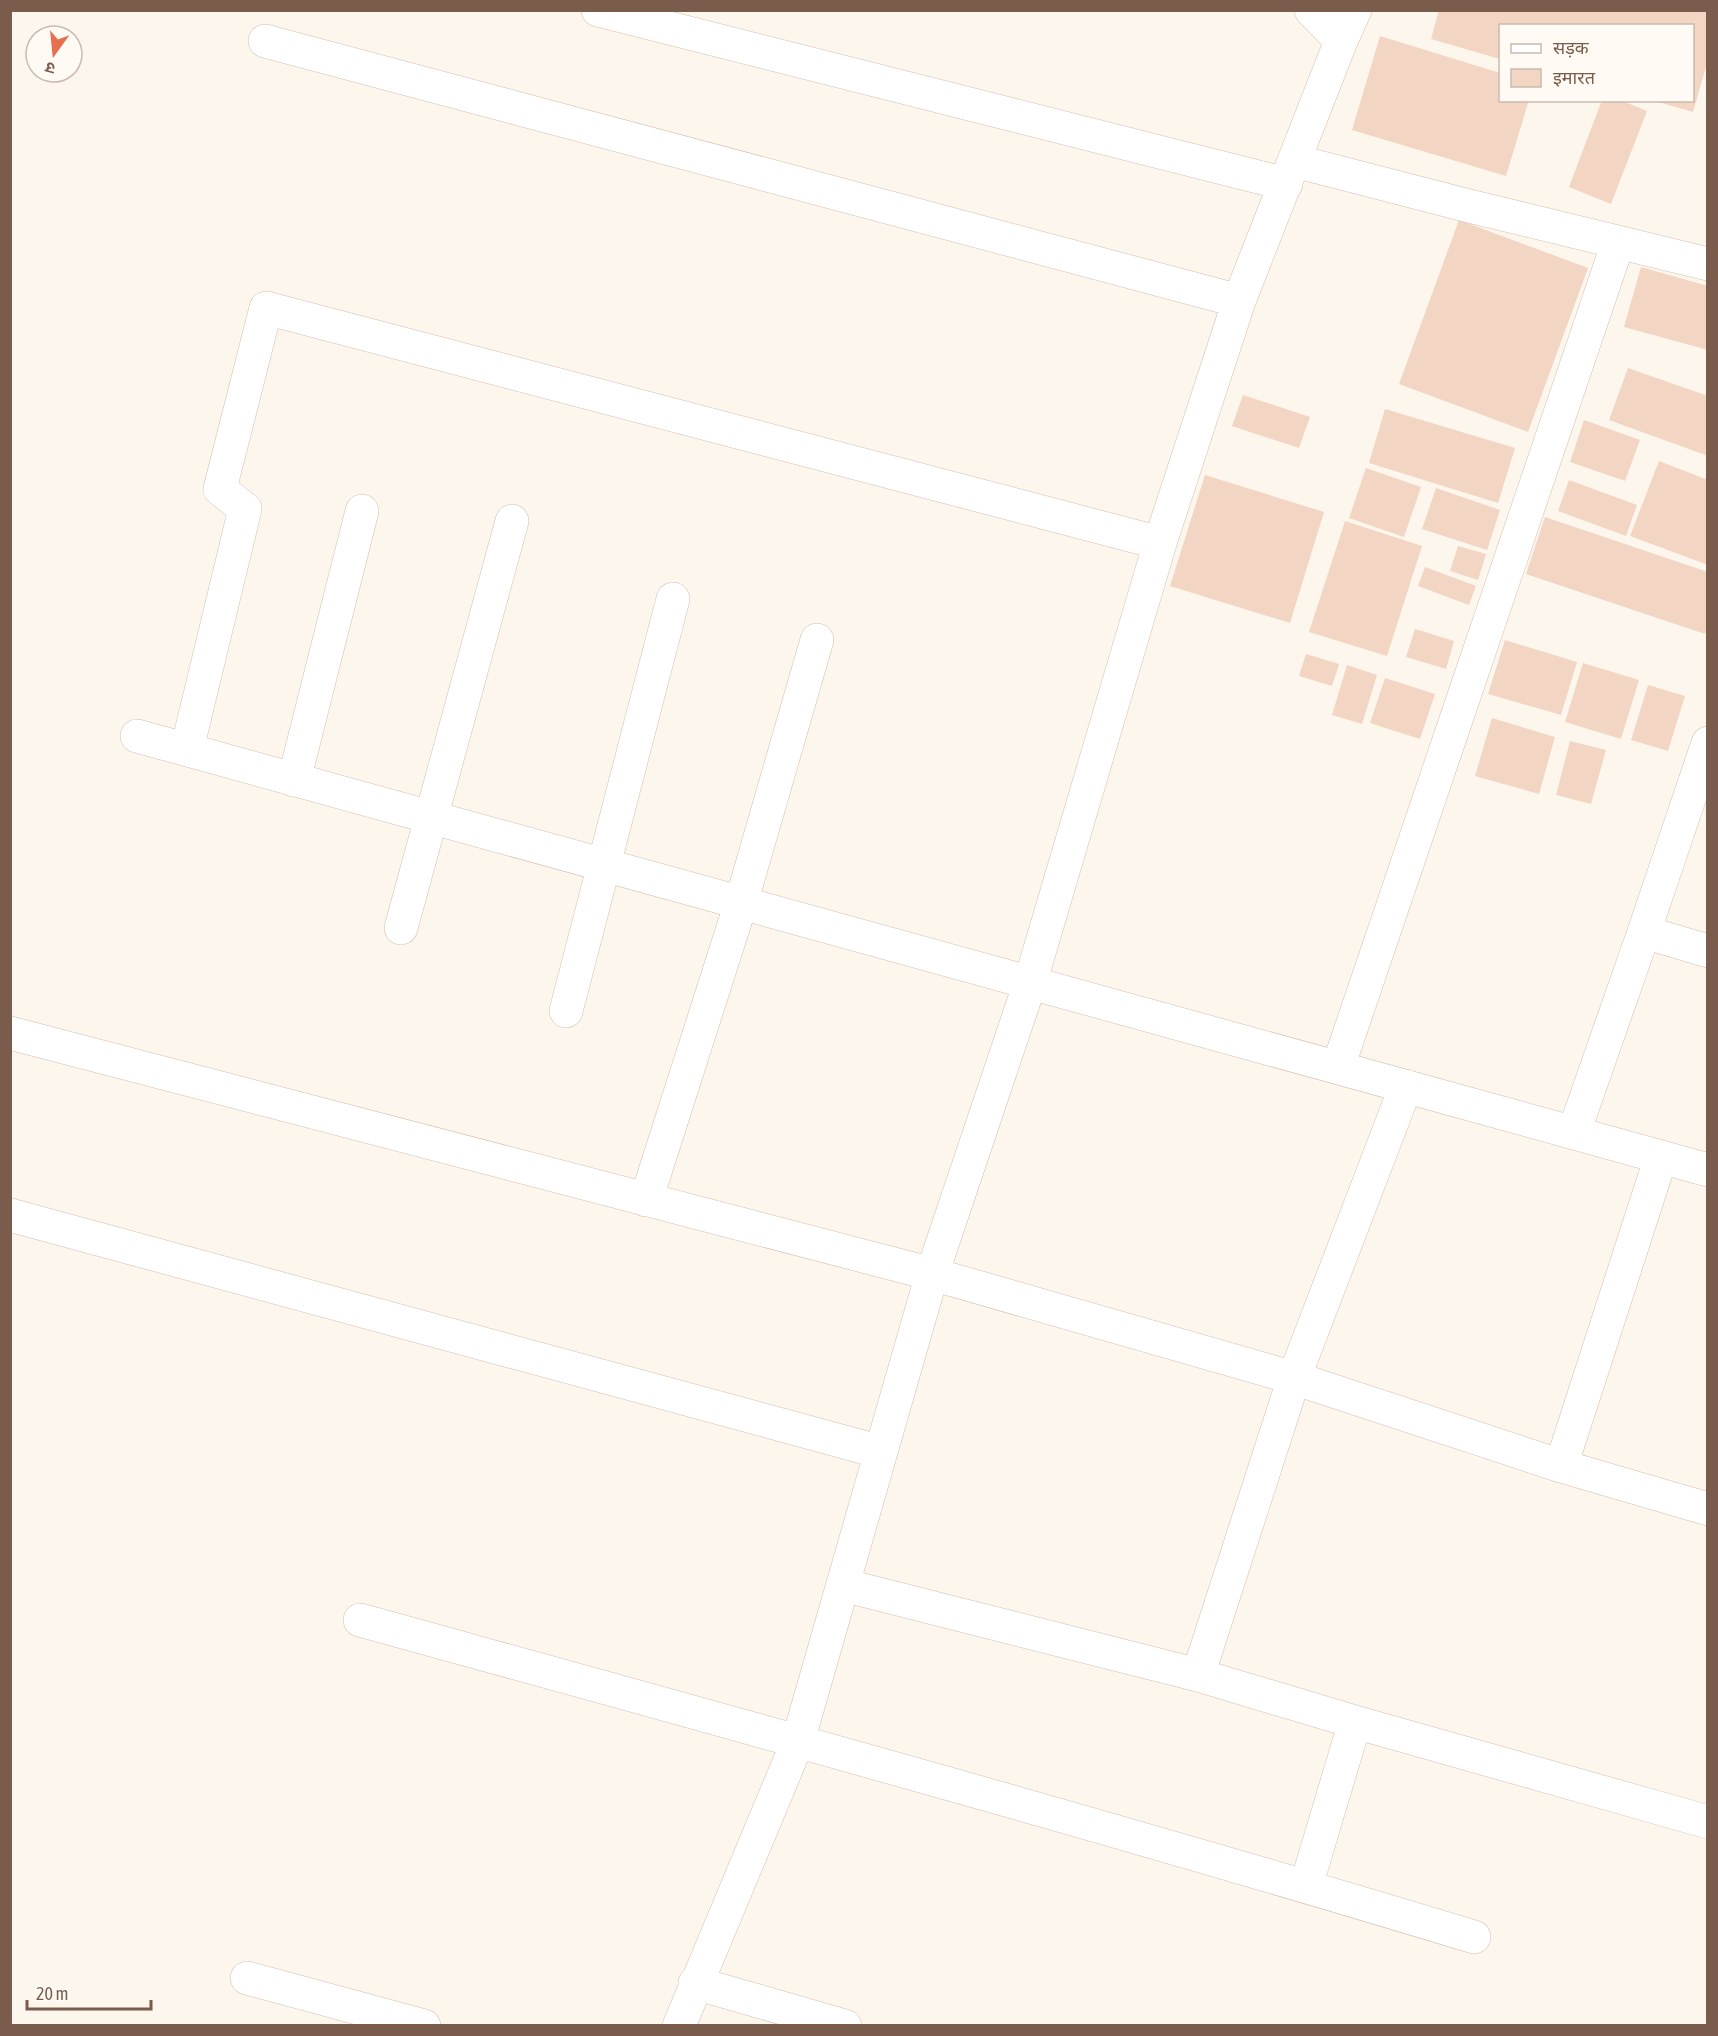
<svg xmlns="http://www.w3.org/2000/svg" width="1718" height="2036" font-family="'Asap Condensed','Noto Sans Devanagari',sans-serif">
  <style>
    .building { fill: #f3d5c3 }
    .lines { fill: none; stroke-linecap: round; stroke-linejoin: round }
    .street-casing { stroke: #d1beb0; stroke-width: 34 }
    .street { stroke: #fff; stroke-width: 33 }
  </style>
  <rect width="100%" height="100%" fill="#fdf6ec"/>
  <path class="building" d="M1439,10H1708V60L1693,112L1655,101L1692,100V26H1500V59L1431,39Z
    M1380,36L1500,73V100H1529L1506,176L1352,130Z
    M1602,100H1620L1647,111L1611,204L1569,187Z
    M1459,220L1588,268L1528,432L1399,384Z
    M1641,267L1708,286V350L1624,327Z
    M1628,368L1708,396V456L1609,420Z
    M1243,395L1310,417L1299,448L1232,426Z
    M1385,409L1515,448L1498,503L1369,463Z
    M1584,420L1640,440L1625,481L1570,462Z
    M1659,461L1708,480V565L1630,536Z
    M1366,468L1421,487L1404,537L1349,518Z
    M1205,475L1324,512L1290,623L1170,586Z
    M1569,480L1637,505L1626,536L1558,511Z
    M1436,488L1500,510L1487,550L1422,529Z
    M1545,517L1708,572V627L1705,634L1526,574Z
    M1345,521L1422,546L1387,656L1309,632Z
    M1458,546L1486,554L1478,580L1450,571Z
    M1425,567L1476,586L1469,605L1418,586Z
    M1415,629L1454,641L1446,669L1406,657Z
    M1505,640L1577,662L1561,715L1488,694Z
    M1306,654L1339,664L1332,686L1299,676Z
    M1583,663L1639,680L1621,739L1565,722Z
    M1347,665L1377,675L1362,724L1332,715Z
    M1385,678L1435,694L1420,739L1370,723Z
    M1648,685L1685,696L1668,751L1631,740Z
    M1492,718L1555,737L1539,794L1475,776Z
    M1570,741L1606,750L1591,804L1556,795Z"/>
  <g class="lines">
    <g class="street-casing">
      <path id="street" d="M598,10L1286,184
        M1311,10L1341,41
        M265,41L1239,301
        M1295,161L1469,206L1708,264
        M137,736L1708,1170
        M187,749L245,509L220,489L266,308L1160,543
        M294,780L362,511
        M401,928L512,521
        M1644,932L1708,951
        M566,1011L673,599
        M10,1033L932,1274L1294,1378L1561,1466L1708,1509
        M1338,1067L1618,243
        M1574,1132L1644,932L1708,743
        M646,1200L741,903L817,640
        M10,1215L881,1452
        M1561,1466L1661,1157
        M843,1585L1198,1675L1355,1722L1708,1822
        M360,1620C732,1723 1105,1825 1474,1937
        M1198,1675L1294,1378L1406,1086
        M1306,1886L1355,1722
        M247,1978L424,2026
        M695,1983L845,2026
        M679,2026L798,1741L932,1274L1030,983L1160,543L1239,301L1341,41L1355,10"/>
    </g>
    <use href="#street" class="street"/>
  </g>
  <rect width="1718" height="2036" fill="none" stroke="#7a5c4d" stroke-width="24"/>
  <rect x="1499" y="24" width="195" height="78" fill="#fffaf3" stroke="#cabbb1" stroke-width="1.5"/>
  <rect x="1511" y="44" width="30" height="9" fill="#ffffff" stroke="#cabbb1" stroke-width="1.5"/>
  <text x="1553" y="54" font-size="18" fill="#7a5c4d">सड़क</text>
  <rect x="1511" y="69" width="30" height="18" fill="#f3d5c3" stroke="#cabbb1" stroke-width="1.5"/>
  <text x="1553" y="84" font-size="18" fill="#7a5c4d">इमारत</text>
  <g transform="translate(54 54) rotate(195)"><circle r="28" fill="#fffaf3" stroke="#cabbb1" stroke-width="1.5"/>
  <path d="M0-4.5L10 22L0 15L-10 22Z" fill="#e76f51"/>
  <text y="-9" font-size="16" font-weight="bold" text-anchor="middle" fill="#7a5c4d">उ</text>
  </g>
  <path d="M27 2000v9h124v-9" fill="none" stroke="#7a5c4d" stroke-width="3"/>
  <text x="36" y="2000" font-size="18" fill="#7a5c4d" stroke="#fffaf3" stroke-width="4.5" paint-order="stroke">20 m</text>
</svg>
